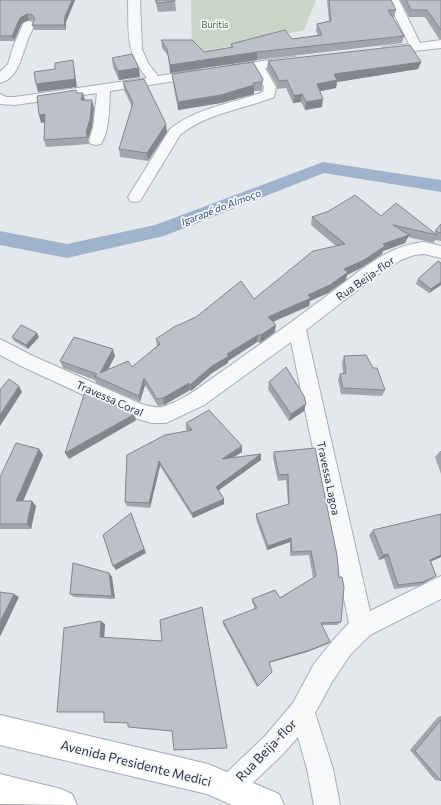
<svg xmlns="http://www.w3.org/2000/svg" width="441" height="805" font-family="Commissioner,sans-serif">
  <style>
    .green { fill: #c9d6c5 }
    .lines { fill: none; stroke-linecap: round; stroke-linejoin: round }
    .canal { fill: #9fb4cc; fill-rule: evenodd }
    .minor-casing { stroke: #a9aeb7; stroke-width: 2 }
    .primary-casing { stroke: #a3abb8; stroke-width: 2 }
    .minor { fill: #f7f8fa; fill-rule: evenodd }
    .primary { fill: #fff; fill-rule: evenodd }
    .wall { fill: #a1a5ae }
    .shaded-wall { fill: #83868d }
    .building { fill: #bbc0ca; stroke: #83868d }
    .labels { text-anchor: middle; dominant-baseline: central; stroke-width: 3.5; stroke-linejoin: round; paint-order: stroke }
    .far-park-label { font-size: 9px; fill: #3f6138; stroke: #f4f6f9 }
    .far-water-label { font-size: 10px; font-style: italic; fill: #34527a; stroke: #f4f6f9 }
    .street-label { font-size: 11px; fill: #2b3445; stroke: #f4f6f9 }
    .near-street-label { font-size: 13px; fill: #2b3445; stroke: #f4f6f9 }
  </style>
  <rect width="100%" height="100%" fill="#e4e7ec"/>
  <path class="green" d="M191,0H316L304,30L192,54Z"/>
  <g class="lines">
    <path class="canal" d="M323,162L441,180V192L324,173L164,236L67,258L0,245V231L67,244L155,225Z"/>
    <g class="minor-casing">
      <path id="minor" d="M128,0H140L142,49L148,63L158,76L197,70L201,71L203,74L201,77L110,91C109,107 110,130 101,144L96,145L91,144L89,141L93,127L97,93L15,105L0,104V94L6,97H15L147,78C125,51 129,33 128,0Z
        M387,0H399L420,43L441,40V48L387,54L383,53L381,50L383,47L409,44Z
        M29,21L33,22L35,24C31,32 27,40 25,48C20,62 16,79 0,83V72L8,64L13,47L23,24L25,22Z
        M293,57L297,58L299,61L297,64L265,68L276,87L274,97C242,110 207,113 180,135L140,201L135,202L130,201L128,197L170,129C198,107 231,104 263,92L264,87L254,70L230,73L226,72L224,69L226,66Z
        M424,242L441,246V258L424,254L414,255L401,260L377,275L306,330L370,611L441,576V599L370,635L350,655L332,682L315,713L333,769L340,805H314L307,769L298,737L283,754L238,797L229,801L220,797L216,788L220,779L265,736L293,703L314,664L334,639L349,623L291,342L204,405L166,423H152L131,417L21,366L0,355V339L33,356L141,404C149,406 158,409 165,406C187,399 206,382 224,370C261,344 297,318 332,292C360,271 388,245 424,242Z"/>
    </g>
    <g class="primary-casing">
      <path id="primary" d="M0,715L208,764L279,794L284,805H232L207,794L0,745Z
        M0,774L61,789L72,794L77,805L0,804Z"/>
    </g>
    <use href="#minor" class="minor"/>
    <use href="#primary" class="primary"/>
  </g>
  <path class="wall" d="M0,0H75L66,22V30H34L32,25L34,21L29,20L22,23L14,41H0Z
    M155,0H175L176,11L158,12Z
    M327,0H391L396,10L394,17H392L404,36L402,43L257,60L170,73L168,56L162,48L161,40L204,52L231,47V44L292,39L318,35L316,31L317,24L329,21Z
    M400,0H441V39H439L425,17H409Z
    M112,58L140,77L119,80L113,67Z
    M268,61L421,62L418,69L337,82L336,88L320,91L322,107L305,110L301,102L293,103L286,88L277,89V86L267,69Z
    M172,74L263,79L262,87V91H254V94L221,103L178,110L173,83Z
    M123,82L167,132L148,161L120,157L119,149L132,107L124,90Z
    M77,93L85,100L94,108L92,127L88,139L89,144L46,147L44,140L45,122L41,123Z
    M381,216L435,233L441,224V241L435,240L434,243L408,237L405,243L383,251L382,254L361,268L347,275L346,280L328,293L310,301L309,306L273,322L275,332L260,343L257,342L228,361V363L212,373L191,391L190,390L164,405L158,406L145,385L140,402L96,383L95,380L63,368L60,361L115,356L108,370L132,367L157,346L156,339L254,299L336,246L311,225L312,217Z
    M418,279L441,285L429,293L416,284Z
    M12,337H39L28,349L14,341Z
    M344,356L385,390L382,396L341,394L338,380L340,374L343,373L342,362Z
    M269,382L304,411L289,421L268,389Z
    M186,423L242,446V452L233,458L261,454V460L219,490L224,499V504L193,518L160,466L150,508L127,506L125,502L127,455L188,431L186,429Z
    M315,448L341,622L337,625H322L330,642L327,644L307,652L269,663L272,672L257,687L223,624V621L255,609L252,602V599L280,598L313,578L309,555L290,556V542L267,550L256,519V514L288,504L286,480L278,481L273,458L274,452Z
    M39,449L43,455L23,501L36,506L31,529H0V477Z
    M440,451H441V474L435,457Z
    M441,514V557L431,561L436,576L431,579L418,586L394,589L384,558L379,560L369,535L373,530Z
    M109,573L112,577L115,599L74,597L70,594Z
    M105,624L104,637L172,731L128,723L104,712H57Z
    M441,716V781L435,780L410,750L438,717Z"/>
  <path class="shaded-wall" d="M72,0H75L66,22V30L64,25L65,17Z
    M27,14L29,20L22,23L14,41L12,36L20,18Z
    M257,52V60L170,73V65Z
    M73,60L77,87L38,92L36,84Z
    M421,62L418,69L337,82L336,88L316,92L317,84L334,74Z
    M139,68L140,77L119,80L118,71Z
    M254,85V94L221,103L178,110V102Z
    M83,93L85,100H81Z
    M302,94L301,102L293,103L294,96Z
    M323,99L322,107L305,110L306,102Z
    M92,100L94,108L92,127L88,139L86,133Z
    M45,114L47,122L41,123L39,115Z
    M166,124L167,132L148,161L147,153Z
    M409,235L405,243L383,251L382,254L361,268L347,275L346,280L328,293L310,301L309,306L267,324L268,317L308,295L344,269L383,244Z
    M441,282V285L429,293L431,289Z
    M276,325L275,332L260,343L261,335Z
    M37,333L39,337L28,349L26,345Z
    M258,335L257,342L228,361V363L212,373L191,391L190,385L212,366L227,354Z
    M113,349L115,356L102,380L100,373Z
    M144,378L145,385L140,402L139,396Z
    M189,383L190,390L164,405L163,398Z
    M19,386L22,392L0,426V415Z
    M306,404L304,411L289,421L291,414Z
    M134,413L136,420L135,421L69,459L65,453Z
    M242,446V452L222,464V459Z
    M39,449L43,455L21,506L16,501Z
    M261,454V460L216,492V487Z
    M159,461L160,466L150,508L149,503Z
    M224,499V504L193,518L192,513Z
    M32,501L36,506L31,529L27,524Z
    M131,513L146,553L116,570L113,566Z
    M291,538L290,542L267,550L268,546Z
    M388,554L384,558L379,560L383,555Z
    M441,555V557L425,564L430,560Z
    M109,573L112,577L115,599L112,596Z
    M436,576L431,579L418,586L423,582Z
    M14,594L19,597L0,637V622Z
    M101,621L105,624L104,640L100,637Z
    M330,642L327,644L307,652L267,663L269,662Z"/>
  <path class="building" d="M0,0H72L65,17L64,25H32L35,18L32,15L27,14L20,18L12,36H0Z
    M156,0H175V1L157,3Z
    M329,0H391L396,10H388L404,36L257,52L170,65L167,49L161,40H192L204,52L233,47L231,44L285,30L292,39L322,35L317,24L331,21Z
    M406,0H441V30L427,10H411Z
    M410,45L421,62L334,74L337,80L317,84L323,99L306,102L302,94L294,96L287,80L278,81V78L268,61Z
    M132,54L139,68L118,71L112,58Z
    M73,60L75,79L36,84L34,72L55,69V63Z
    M253,62L263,79L262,82L253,83L254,85L221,95L178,102L172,74Z
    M144,79L166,124L147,153L119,149L133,103L123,82Z
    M76,90L77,93H83L81,100H92L90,119L86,133L88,137L44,140L45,114L39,115L37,96Z
    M355,195L381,216L396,203L437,235L393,225L409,235L383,244L385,246L364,260L344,269L348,272L330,285L308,295L311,298L268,317L276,325L261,335H258L227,354L229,356L212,366L190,385L189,383L163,398L157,399L144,378L139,396L94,376L97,374L60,361L74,337L113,349L100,373L128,361L132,367L160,344L156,339L174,327L196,317L241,281L254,299L313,251L345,244L312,217L329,211Z
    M441,224V233L435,231Z
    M438,261L441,263V282L431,289L418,279Z
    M21,325L37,333L26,345L12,337Z
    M366,355L373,368H377L385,390L343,388L340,374L346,373L344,356Z
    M286,367L304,396L306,404L291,414L269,382Z
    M9,379L19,386L0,415V390Z
    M85,392L134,413L133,415L65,453Z
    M209,410L242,446L222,459L261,454L216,487L224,499L192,513L159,461L149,503L125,502L127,455L165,435L192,430L186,423Z
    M16,443L39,449L16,501H32L27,524H0V477Z
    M315,448L337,555L339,577H342L344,587L341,622L321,623L330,642L310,650L269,662L272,672L258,686L223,621L257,608L252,599L275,590L280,598L316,576L311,551L292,552L291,538L268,546L256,514L289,504L288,474L279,475L274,452Z
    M131,513L144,549L113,566L103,535Z
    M441,514V555L430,560L436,576L423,582L398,585L388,554L383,555L373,530Z
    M73,563L109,573L112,596L70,594Z
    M0,592L14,594L0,622Z
    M202,607L227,748L174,750L172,731L128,727V723L104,722V712H57L64,628L101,621L100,637L162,641L160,620Z
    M441,720V781L415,751Z"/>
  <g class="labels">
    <g class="far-park-label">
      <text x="215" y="24">Buritis</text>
    </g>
    <g class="far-water-label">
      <text transform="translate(221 207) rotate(-21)">Igarapé do Almoço</text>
    </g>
    <g class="street-label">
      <text transform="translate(365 278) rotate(-35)">Rua Beija-flor</text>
      <text transform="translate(110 398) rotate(24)">Travessa Coral</text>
      <text transform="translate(329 478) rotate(78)">Travessa Lagoa</text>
    </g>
    <g class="near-street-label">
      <text transform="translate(266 750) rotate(-46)">Rua Beija-flor</text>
      <text transform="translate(136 763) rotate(14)">Avenida Presidente Medici</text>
    </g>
  </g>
</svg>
